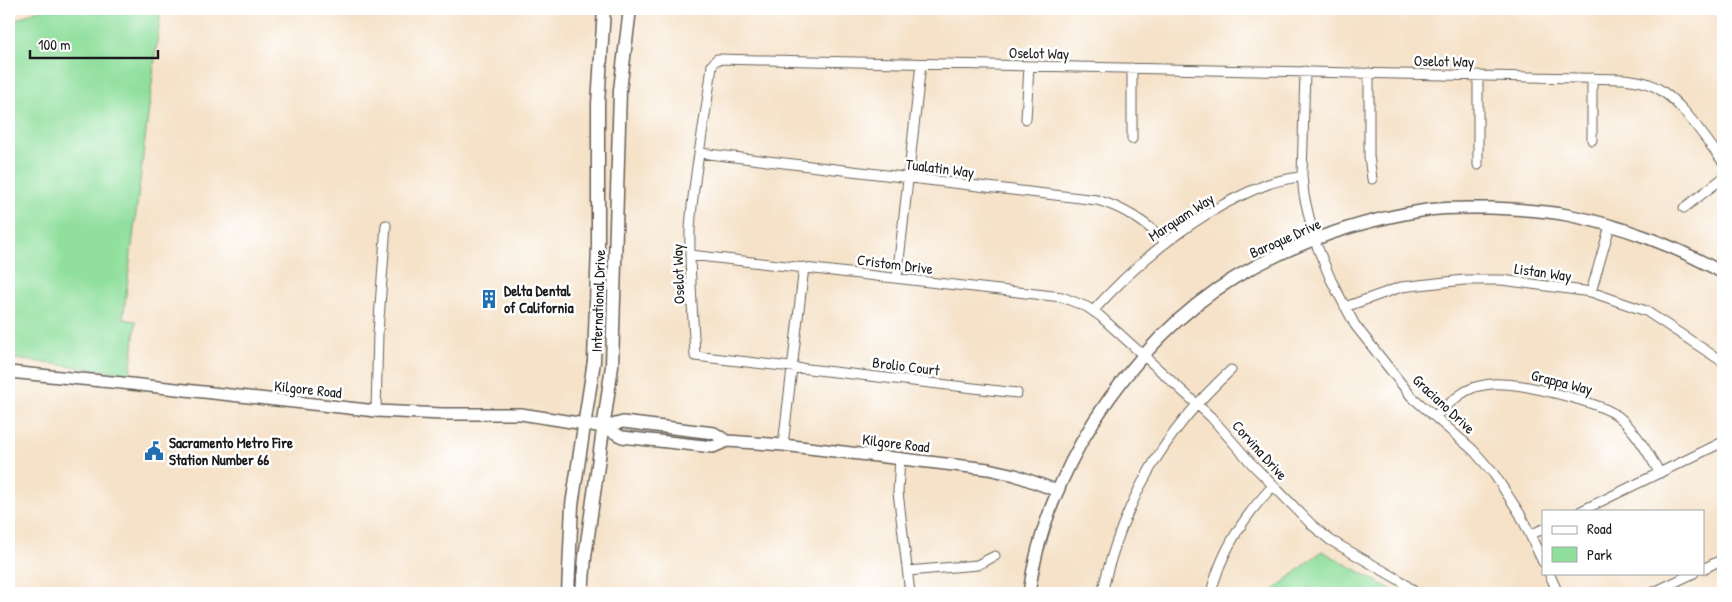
<svg xmlns="http://www.w3.org/2000/svg" width="1732" height="602" font-family="'Patrick Hand',sans-serif">
  <style>
    .green { fill: #90df9d; stroke: #567e5c }
    .lines { fill: none; stroke-linecap: round; stroke-linejoin: round }
    .minor-casing { stroke: #686158; stroke-width: 11 }
    .tertiary-casing { stroke: #686158; stroke-width: 14 }
    .secondary-casing { stroke: #686158; stroke-width: 15 }
    .minor { stroke: #fff; stroke-width: 9 }
    .tertiary { stroke: #fff; stroke-width: 11 }
    .secondary { stroke: #fff; stroke-width: 12 }
    .labels { text-anchor: middle; dominant-baseline: central; stroke-width: 5; stroke-linejoin: round; paint-order: stroke }
    .street-label { font-size: 15px; fill: #1c1c1c; stroke: #fff }
    .poi-label { font-size: 15px; font-weight: bold; fill: #1c1c1c; stroke: #fff; text-anchor: start }
  </style>
  <rect width="100%" height="100%" fill="#fff"/>
  <filter id="ink" filterUnits="userSpaceOnUse"><feTurbulence type="fractalNoise" baseFrequency=".02" numOctaves="2"/><feDisplacementMap in="SourceGraphic" scale="10" xChannelSelector="R" yChannelSelector="G"/><feConvolveMatrix kernelMatrix="1 2 1 2 8 2 1 2 1" color-interpolation-filters="sRGB"/></filter>
  <filter id="wash" filterUnits="userSpaceOnUse"><feTurbulence type="fractalNoise" baseFrequency=".0096" numOctaves="4" result="noise"/><feDisplacementMap in="SourceGraphic" scale="20" xChannelSelector="R" yChannelSelector="G"/><feGaussianBlur stdDeviation="1.12" result="paint"/><feColorMatrix in="noise" values="0 0 0 0 0 0 0 0 0 0 0 0 0 0 0 0 0 1.4 0 .05"/><feComposite in="paint" operator="in"/></filter>
  <g filter="url(#wash)">
    <rect width="100%" height="100%" fill="#f5e2c8"/>
    <path class="green" d="M40,9H161L123,319L136,321L130,374L9,358V23Z
      M1322,551L1387,587L1397,593H1270Z"/>
  </g>
  <g filter="url(#ink)">
    <g class="lines">
      <g class="minor-casing">
        <path id="minor" d="M1305,71L1302,176L1304,195L1314,239L1331,280L1355,325L1411,396L1473,450L1494,474L1520,514L1543,562
          M1369,73V156L1372,179
          M1026,119L1029,66
          M1132,139V68
          M1592,140V78
          M700,153L1097,200C1122,207 1148,223 1165,242
          M1478,165V75
          M1684,208L1723,178
          M690,255L1062,297L1087,307L1100,316L1211,417L1251,463L1312,525L1330,540L1401,581L1416,593
          M897,278L921,64
          M1591,292L1610,226
          M1345,307L1401,287L1464,280H1502L1591,292L1646,311L1723,362
          M1093,311C1142,257 1199,210 1268,184C1278,180 1291,179 1302,176
          M1017,393L695,356C693,314 689,272 690,230C693,175 706,120 712,65L717,59L1623,79C1631,80 1641,81 1649,84C1678,95 1705,138 1723,162
          M376,411L378,333L386,225
          M1435,416C1447,406 1460,392 1475,387C1483,385 1494,383 1502,384C1525,384 1603,403 1619,417C1637,432 1648,454 1660,473
          M783,445L804,267
          M900,458L898,492L910,593
          M1581,511L1723,442
          M1530,535L1543,529
          M1703,569L1723,559
          M908,571L977,565L995,556
          M1549,573L1558,593
          M1102,593C1122,504 1163,432 1231,370
          M1211,593C1221,552 1244,516 1273,486
          M1652,593L1694,573"/>
      </g>
      <g class="tertiary-casing">
        <path id="tertiary" d="M9,372L122,383L376,411L443,414H521L604,427L622,437L713,447L727,441L783,445L988,469L1015,475L1058,491
          M604,427L623,422L714,433L727,441
          M1029,593C1037,533 1062,472 1094,421C1130,365 1178,312 1236,277C1294,243 1361,220 1427,210C1448,207 1470,208 1490,208C1516,209 1542,210 1567,215C1620,225 1676,246 1723,273"/>
      </g>
      <g class="secondary-casing">
        <path id="secondary" d="M568,593L572,505L594,361L598,246V104L604,9
          M582,593L585,557L612,366L620,90L630,9"/>
      </g>
      <use href="#minor" class="minor"/>
      <use href="#tertiary" class="tertiary"/>
      <use href="#secondary" class="secondary"/>
    </g>
  </g>
  <defs>
    <g id="building-bare" transform="scale(1.5)"><path d="M-4-6H4V6H1V3H-1V6H-4ZM-2.5-4.3h1.7v1.8h-1.7ZM.8-4.3h1.7v1.8H.8ZM-2.5-1h1.7V.8h-1.7ZM.8-1h1.7V.8H.8Z" fill="#1f6fb2" stroke="#fff" stroke-width="2.5" paint-order="stroke"/></g>
    <g id="civic-bare" transform="scale(1.5)"><path d="M-.6-6.5H3V-4.5H.6V-3L4-1V1h2V6H-6V1h2V-1L-.6-3ZM-1.2 2.5V6h2.4V2.5Z" fill="#1f6fb2" stroke="#fff" stroke-width="2.5" paint-order="stroke"/></g>
  </defs>
  <g fill-rule="evenodd">
    <use href="#building-bare" x="489" y="299"/>
    <use href="#civic-bare" x="154" y="451"/>
  </g>
  <g class="labels">
    <g class="street-label">
      <text transform="translate(1039 53) rotate(1)">Oselot Way</text>
      <text transform="translate(1444 61) rotate(1)">Oselot Way</text>
      <text transform="translate(940 168) rotate(7)">Tualatin Way</text>
      <text transform="translate(1181 217) rotate(-33)">Marquam Way</text>
      <text transform="translate(1285 238) rotate(-24)">Baroque Drive</text>
      <text transform="translate(895 264) rotate(7)">Cristom Drive</text>
      <text transform="translate(1543 272) rotate(8)">Listan Way</text>
      <text transform="translate(678 274) rotate(-92)">Oselot Way</text>
      <text transform="translate(598 301) rotate(-88)">International Drive</text>
      <text transform="translate(906 366) rotate(7)">Brolio Court</text>
      <text transform="translate(1562 382) rotate(14)">Grappa Way</text>
      <text transform="translate(308 389) rotate(6)">Kilgore Road</text>
      <text transform="translate(1444 404) rotate(43)">Graciano Drive</text>
      <text transform="translate(896 443) rotate(7)">Kilgore Road</text>
      <text transform="translate(1260 450) rotate(48)">Corvina Drive</text>
    </g>
    <g class="poi-label">
      <text x="504" y="290">Delta Dental<tspan x="504" dy="17">of California</tspan></text>
      <text x="169" y="442">Sacramento Metro Fire<tspan x="169" dy="17">Station Number 66</tspan></text>
    </g>
  </g>
  <rect width="1732" height="602" fill="none" stroke="#fff" stroke-width="30"/>
  <rect x="1542" y="510" width="162" height="65" fill="#ffffff" stroke="#a4a4a4"/>
  <rect x="1552" y="526" width="25" height="8" fill="#ffffff" stroke="#a4a4a4"/>
  <text x="1587" y="534" font-size="15" fill="#1c1c1c">Road</text>
  <rect x="1552" y="547" width="25" height="15" fill="#90df9d" stroke="#a4a4a4"/>
  <text x="1587" y="560" font-size="15" fill="#1c1c1c">Park</text>
  <path d="M30 50v8h128v-8" fill="none" stroke="#1c1c1c" stroke-width="2.5"/>
  <text x="38" y="50" font-size="15" fill="#1c1c1c" stroke="#ffffff" stroke-width="4" paint-order="stroke">100 m</text>
</svg>
